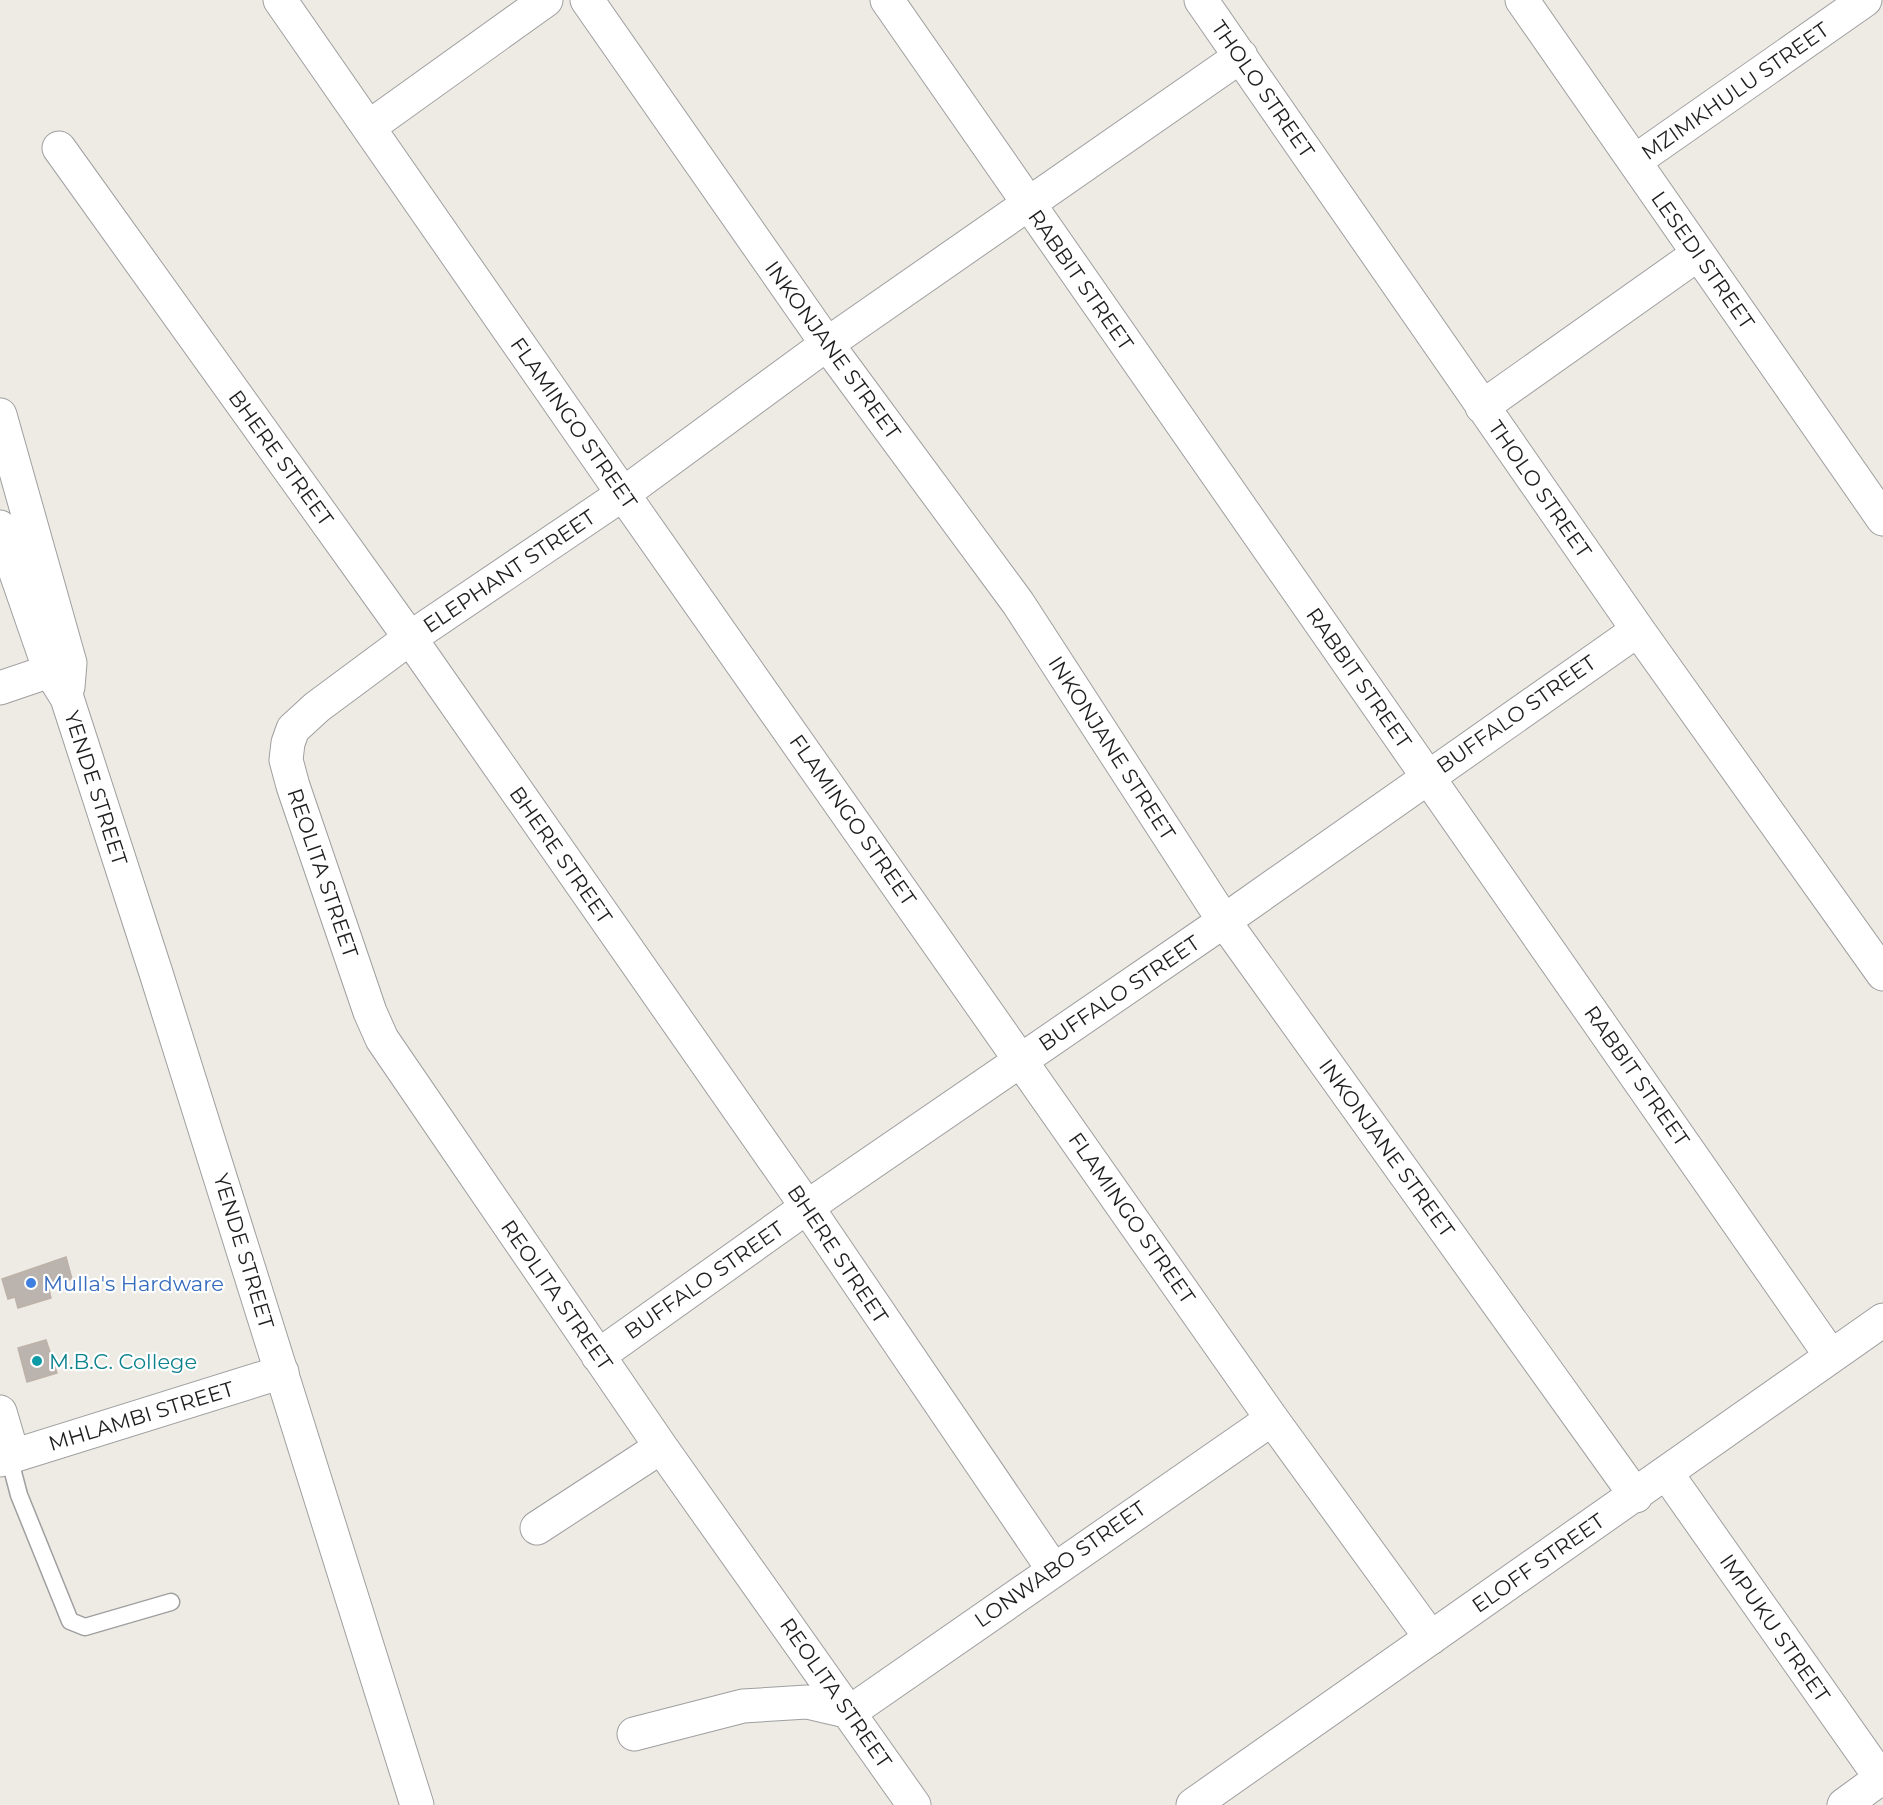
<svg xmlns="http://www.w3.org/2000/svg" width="1883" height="1805" font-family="Montserrat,sans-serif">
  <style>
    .building { fill: #bbb4ae; stroke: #beb2a8; stroke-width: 1.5 }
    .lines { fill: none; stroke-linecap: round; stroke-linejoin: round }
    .service-casing { stroke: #9f9f9f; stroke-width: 19 }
    .minor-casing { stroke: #9f9f9f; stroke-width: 35 }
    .tertiary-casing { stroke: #9f9f9f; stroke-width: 35 }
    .service { stroke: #fff; stroke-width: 16 }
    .minor { stroke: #fff; stroke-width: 33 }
    .tertiary { stroke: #fff; stroke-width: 33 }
    .shop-dot { fill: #3f7fe0; stroke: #fff; stroke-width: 2 }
    .culture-dot { fill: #0f9aa8; stroke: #fff; stroke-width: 2 }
    .labels { text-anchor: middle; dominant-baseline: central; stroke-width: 4.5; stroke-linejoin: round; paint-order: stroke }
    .street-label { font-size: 21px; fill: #1e1e1e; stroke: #fff }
    .shop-label { font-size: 21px; fill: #366cbe; stroke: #fff; text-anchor: start }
    .culture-label { font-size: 21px; fill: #0d838f; stroke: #fff; text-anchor: start }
  </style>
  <rect width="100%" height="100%" fill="#eeebe5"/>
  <path class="building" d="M66,1257L72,1279L48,1286L51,1298L18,1308L15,1297L8,1299L2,1279Z
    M46,1340L57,1373L27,1382L18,1348Z"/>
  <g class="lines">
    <g class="service-casing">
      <path id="service" d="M9,1457L19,1495L70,1621L85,1627L171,1602"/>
    </g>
    <g class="minor-casing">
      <path id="minor" d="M280,0L623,494L1272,1419L1431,1638
        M587,0L827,344L1018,603L1224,921L1636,1496
        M887,0L1831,1356
        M1201,0L1638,630L1883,974
        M1522,0L1883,519
        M369,127L546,0
        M59,148L410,638L807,1207L1053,1569
        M1635,161L1865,0
        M1482,407L1698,254
        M0,688L50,671
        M598,1356L807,1207L1224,921L1638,630
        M0,1412L13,1456
        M0,1460L282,1372
        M1667,1474L1883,1781
        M537,1528L661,1447
        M850,1712L1272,1419
        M634,1734L743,1706L807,1702L850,1712
        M914,1805L661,1447L382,1039L370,1012L293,786L286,760L288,743L293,729L317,707L410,638L623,494L827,344L1241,56
        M1193,1805L1883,1320
        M1844,1805L1881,1778"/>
    </g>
    <g class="tertiary-casing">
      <path id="tertiary" d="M0,415L70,663L68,687
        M0,527L50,671L67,698L156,973L417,1805"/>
    </g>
    <use href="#service" class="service"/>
    <use href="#minor" class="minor"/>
    <use href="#tertiary" class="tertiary"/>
  </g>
  <circle class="shop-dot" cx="31" cy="1283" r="6"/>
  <circle class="culture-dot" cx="37" cy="1361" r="6"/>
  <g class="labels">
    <g class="street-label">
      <text transform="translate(1263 89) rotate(55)">THOLO STREET</text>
      <text transform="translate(1735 91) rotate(-35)">MZIMKHULU STREET</text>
      <text transform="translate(1703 260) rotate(55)">LESEDI STREET</text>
      <text transform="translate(1081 280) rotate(55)">RABBIT STREET</text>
      <text transform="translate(833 350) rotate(54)">INKONJANE STREET</text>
      <text transform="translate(574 423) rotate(55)">FLAMINGO STREET</text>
      <text transform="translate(281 458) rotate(54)">BHERE STREET</text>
      <text transform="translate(1540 489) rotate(55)">THOLO STREET</text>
      <text transform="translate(509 571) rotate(-34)">ELEPHANT STREET</text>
      <text transform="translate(1359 678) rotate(55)">RABBIT STREET</text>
      <text transform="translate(1516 714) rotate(-35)">BUFFALO STREET</text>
      <text transform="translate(1112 748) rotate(57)">INKONJANE STREET</text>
      <text transform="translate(96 788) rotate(72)">YENDE STREET</text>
      <text transform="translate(853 820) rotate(55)">FLAMINGO STREET</text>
      <text transform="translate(561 855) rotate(55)">BHERE STREET</text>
      <text transform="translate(323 873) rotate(71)">REOLITA STREET</text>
      <text transform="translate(1119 993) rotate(-34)">BUFFALO STREET</text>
      <text transform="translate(1637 1076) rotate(55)">RABBIT STREET</text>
      <text transform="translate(1387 1148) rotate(54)">INKONJANE STREET</text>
      <text transform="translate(1132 1218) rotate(55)">FLAMINGO STREET</text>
      <text transform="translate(244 1251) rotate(73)">YENDE STREET</text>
      <text transform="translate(838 1254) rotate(56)">BHERE STREET</text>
      <text transform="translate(704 1280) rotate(-35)">BUFFALO STREET</text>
      <text transform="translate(557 1295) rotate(55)">REOLITA STREET</text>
      <text transform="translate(141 1416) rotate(-17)">MHLAMBI STREET</text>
      <text transform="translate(1538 1563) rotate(-35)">ELOFF STREET</text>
      <text transform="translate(1060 1564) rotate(-35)">LONWABO STREET</text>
      <text transform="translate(1775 1628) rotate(55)">IMPUKU STREET</text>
      <text transform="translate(836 1693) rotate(55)">REOLITA STREET</text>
    </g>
    <g class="shop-label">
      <text x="43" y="1283">Mulla's Hardware</text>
    </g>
    <g class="culture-label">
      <text x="49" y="1361">M.B.C. College</text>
    </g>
  </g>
</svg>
